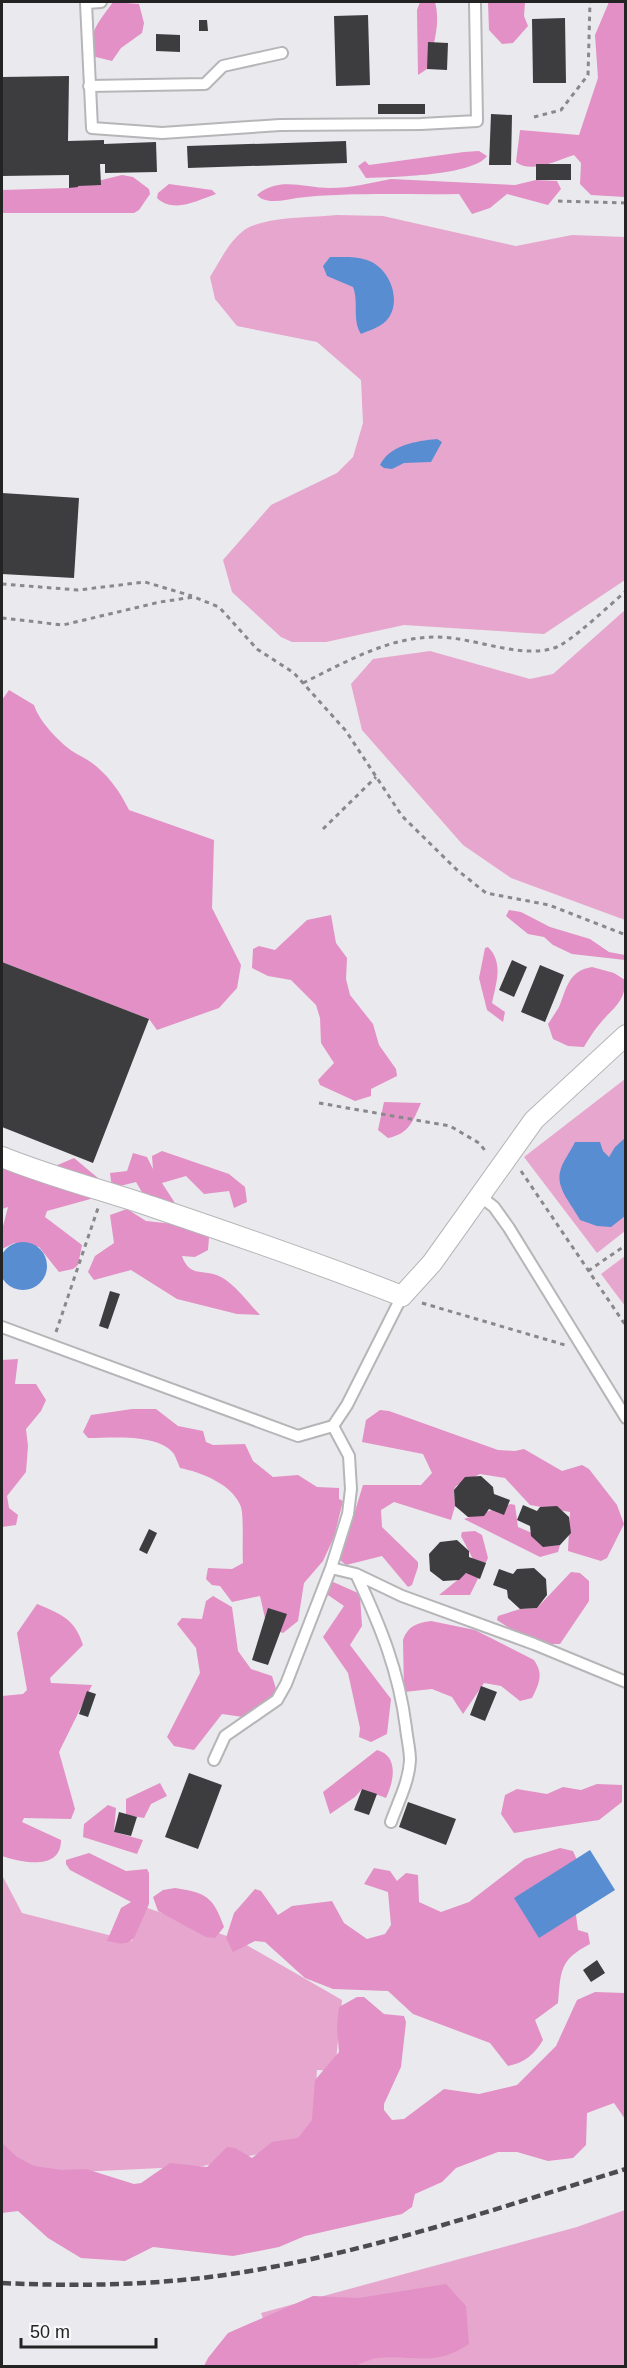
<svg xmlns="http://www.w3.org/2000/svg" width="627" height="2368" font-family="Helvetica,sans-serif">
  <style>
    .green { fill: #e6a6ce }
    .forest { fill: #e290c5 }
    .water { fill: #588dd2 }
    .building { fill: #3d3d40 }
    .lines { fill: none; stroke-linecap: round; stroke-linejoin: round }
    .service-casing { stroke: #b6b5b8; stroke-width: 14 }
    .minor-casing { stroke: #b6b5b8; stroke-width: 22 }
    .path { stroke: #89888b; stroke-width: 3; stroke-dasharray: 4.5 4.5; stroke-linecap: butt }
    .service { stroke: #fff; stroke-width: 10 }
    .minor { stroke: #fff; stroke-width: 20 }
    .rail { stroke: #4c4b4d; stroke-width: 4.5; stroke-dasharray: 9 4.5; stroke-linecap: butt }
  </style>
  <rect width="100%" height="100%" fill="#eae9ed"/>
  <path class="green" d="M336,215L383,216L516,246L572,235L625,237V580L544,634L404,625L326,642H292L281,637L232,592L223,560L271,505L337,473L353,457L363,423L361,380L317,342L237,326L215,299L210,277C220,261 228,243 243,231C264,216 310,218 336,215Z
    M625,610V920L511,878L463,845L362,730L351,684L373,659L430,651L530,679L553,674Z
    M625,1079V1231L597,1253L524,1157Z
    M625,1256V1306L601,1274Z
    M2,1875L22,1913L132,1941L142,1906L238,1940L342,2000L335,2071L317,2070L312,2148L282,2149L203,2166L57,2173L2,2160Z
    M625,2210V2366H281L261,2313L577,2227Z"/>
  <path class="forest" d="M113,2L139,4L144,23L142,33L121,48L112,61L92,56C89,30 99,22 113,2Z
    M420,2H435C441,25 433,46 427,69L418,75L417,10Z
    M488,2H525L524,16L528,26L513,43L502,44L489,30Z
    M609,2H625V197L591,195L580,184L581,163L574,155C558,160 531,174 516,162L520,130L579,135L598,78L595,35Z
    M479,151L487,156C473,176 390,177 366,178L358,166L365,161L369,165L464,152Z
    M122,175L133,177L149,189L150,194L139,210L134,213H2V190L69,188Z
    M391,179L515,185L536,180L557,181L561,189L548,205L507,194L490,208L472,214L459,194C405,195 350,192 297,198C284,200 266,205 257,195C279,176 304,188 330,188C351,188 371,183 391,179Z
    M169,184L212,190L216,194C198,200 174,214 157,198L158,193Z
    M9,690L34,705C39,721 58,741 72,751C80,756 89,760 96,766C111,779 120,792 129,810L214,840L212,908L241,965L237,988L219,1008L157,1030L149,1019L2,962V700Z
    M509,910L521,912L550,927L590,939L609,952L625,955V960L572,954L553,945L544,937L528,934L506,916Z
    M331,915L336,943L347,958L346,979L350,995L373,1024L379,1045L396,1069L397,1076L371,1089V1096L355,1101L320,1085L318,1080L334,1063L321,1043L320,1018L316,1005L291,980L268,976L252,968L253,949L259,946L275,950L307,920Z
    M488,947C504,963 496,983 492,1003L505,1012L503,1022L487,1010L479,978L485,948Z
    M592,967L614,973L625,980C626,1003 610,1010 598,1026C593,1032 588,1040 584,1047L568,1046L553,1039L548,1024C552,1018 556,1012 559,1007C567,988 568,971 592,967Z
    M384,1102L421,1103C413,1121 409,1134 388,1138L378,1130Z
    M162,1151L229,1174L245,1187L247,1202L234,1208L229,1191L204,1194L186,1176L162,1183L175,1203L146,1199L136,1182L112,1188L110,1173L127,1171L133,1153L147,1157L153,1169L152,1156Z
    M2,1157L94,1198L47,1211L45,1217L82,1245L78,1265L73,1269L59,1272L39,1247L14,1243L2,1249V1230L8,1207L2,1209Z
    M74,1158L98,1178V1189L53,1167Z
    M127,1209L146,1221L202,1227L209,1238L208,1250L195,1257L182,1256C190,1279 205,1268 221,1277C236,1285 248,1303 260,1315L237,1314L177,1299L131,1270L94,1280L88,1272L95,1256L114,1243L110,1215Z
    M18,1359L15,1384H36L46,1400L41,1411L26,1429L28,1446L26,1472L7,1496L9,1508L18,1515L16,1525L2,1527V1360Z
    M132,1409H156L178,1426L203,1431L206,1442L213,1445L245,1444L253,1461L273,1477L298,1475L317,1487L339,1488V1499L343,1501L334,1537L323,1561L304,1583L298,1621L283,1633L267,1627L260,1596L232,1602L220,1586L212,1585L206,1579L208,1568L232,1569L243,1563C242,1549 244,1518 241,1507C233,1484 200,1472 180,1468C178,1463 176,1458 174,1454C159,1433 111,1438 88,1438L83,1432L91,1415Z
    M380,1410L389,1411L498,1450L515,1451L524,1449L562,1471L582,1465L589,1469L617,1505L624,1524L607,1558L601,1561L568,1551L570,1512L530,1505L505,1478L480,1474L456,1486L454,1490L455,1506L451,1520L394,1502L381,1510L382,1527L418,1562V1567L412,1585L408,1587L382,1556L346,1565L340,1560L363,1485H421L432,1473L423,1454L362,1442L366,1420Z
    M511,1504L515,1505L518,1527L560,1545L558,1552L540,1557L464,1519Z
    M475,1531L482,1535L488,1558L470,1595H439L476,1565L461,1536L462,1532Z
    M571,1572L580,1573L589,1581V1601L560,1644H534L497,1620L498,1616L520,1609L537,1608Z
    M331,1581L358,1593L360,1596L362,1626L350,1645L391,1699L387,1734L371,1742L359,1737L360,1728L348,1673L323,1637L344,1606L325,1593Z
    M213,1596L232,1607L238,1651L251,1669L272,1676L281,1705L250,1718L222,1714L194,1750L174,1746L167,1737L200,1673L196,1648L177,1624L182,1618L202,1619L206,1601Z
    M37,1604C61,1614 75,1619 83,1645L50,1678L51,1683L92,1685L59,1752L75,1809L71,1819L24,1818L22,1822L61,1840C61,1872 20,1862 2,1856V1696L23,1694L27,1690L17,1633Z
    M431,1621L475,1630L534,1660C544,1674 539,1684 532,1698L520,1701L501,1686L484,1683L463,1714L452,1697L432,1689L404,1692L403,1640C408,1626 417,1623 431,1621Z
    M377,1750C399,1756 394,1781 386,1798L362,1789L355,1797L330,1814L323,1792Z
    M160,1783L167,1796L151,1804L144,1818L126,1815V1799Z
    M597,1784L622,1785V1802L599,1820L514,1833L501,1814L505,1795L517,1789L547,1794L563,1787L581,1790Z
    M108,1805L116,1808L114,1832L143,1840L137,1854L83,1837L84,1824Z
    M560,1848L573,1851L587,1883L575,1908L578,1930L588,1933L590,1944C559,1960 561,1971 558,2003L535,2020L543,2040C535,2054 524,2063 508,2066L490,2043L413,2014L388,1991L333,1989L305,1978L265,1942L255,1941L233,1952L226,1938L234,1913L255,1889L261,1891L278,1915L292,1906L332,1901L344,1923L367,1939L385,1934L391,1925L388,1892L364,1884L374,1868L390,1871L397,1881L406,1873L418,1875L419,1902L441,1912L469,1902L525,1859Z
    M89,1853L126,1871L147,1869L149,1873V1904L135,1936C128,1947 118,1943 107,1941L121,1908L131,1902L70,1870L66,1864V1860Z
    M175,1888C206,1893 213,1896 224,1927L215,1938L206,1937L158,1911L153,1897L163,1890Z
    M595,1992L625,1993V2119L614,2103L587,2113L586,2145L573,2158L548,2161L517,2152H498L456,2168L442,2182L415,2194L412,2207L402,2214L305,2236L279,2247L233,2256L153,2247L125,2261L81,2258L48,2238L18,2211L2,2213V2143L17,2157L34,2166L62,2170L86,2169L134,2184L141,2183L170,2163L207,2167L227,2147L235,2148L252,2158L272,2142L298,2138L312,2120L315,2080L339,2052L337,2027L339,2007L357,1997H364L384,2014L404,2016L406,2022L401,2067L384,2104V2110L392,2120L404,2119L444,2089L479,2094L517,2085L556,2046L577,2000Z
    M446,2284L466,2306L469,2344C433,2368 416,2354 377,2358C371,2359 365,2362 359,2364L358,2366H204L208,2358L228,2333L313,2296L359,2298Z"/>
  <path class="water" d="M330,257C342,257 356,256 367,260C391,268 403,303 386,321C380,327 368,331 361,334C352,320 359,302 353,287L327,276L323,266Z
    M437,439L442,442L431,462L404,463L392,469L384,468L380,465C390,445 416,441 437,439Z
    M625,1122V1216L611,1227L597,1226L580,1220C573,1206 556,1189 560,1172C562,1162 571,1151 575,1142H600L603,1151L609,1157L615,1147L625,1138Z
    M-1 1266a24 24 0 1 1 48 0a24 24 0 1 1-48 0Z
    M590,1850L615,1890L539,1938L514,1898Z"/>
  <path class="building" d="M368,15L370,85L336,86L334,16Z
    M565,18L566,83H533L532,19Z
    M199,20H207L208,31H199Z
    M156,34L180,35V52L156,51Z
    M428,42L448,43L447,70L427,69Z
    M69,76L68,141L104,140V144L156,142L157,172L105,173V164H100L101,185L78,186V187L69,188V175L2,176V77Z
    M378,104H425V114H378Z
    M491,114L512,115L511,165H489Z
    M346,141L347,163L188,168L187,146Z
    M536,164H571V180H536Z
    M2,493L79,498L74,578L2,574Z
    M512,960L527,967L514,997L499,990Z
    M2,962L149,1019L93,1163L2,1127Z
    M540,965L564,975L545,1022L521,1012Z
    M110,1291L120,1294L108,1329L99,1326Z
    M481,1476L493,1487L494,1494L510,1500L504,1515L489,1509L484,1516L468,1517L455,1506L454,1490L465,1477Z
    M523,1505L537,1511L540,1507L557,1506L569,1517L571,1533L560,1545L543,1547L531,1536L530,1526L517,1520Z
    M149,1529L157,1533L147,1554L139,1550Z
    M457,1540L469,1551V1557L486,1563L480,1579L466,1573L459,1580L443,1581L430,1571L429,1554L440,1542Z
    M534,1568L546,1579L547,1595L537,1608L520,1609L508,1598L507,1590L493,1585L499,1569L513,1574L517,1569Z
    M268,1608L287,1614L268,1665L252,1660Z
    M481,1686L497,1692L485,1721L470,1715Z
    M87,1691L96,1694L88,1717L79,1714Z
    M189,1773L222,1785L198,1849L165,1837Z
    M362,1789L377,1794L369,1815L354,1810Z
    M408,1802L456,1819L446,1845L399,1827Z
    M119,1812L137,1817L131,1836L114,1832Z
    M597,1960L605,1973L591,1982L583,1970Z"/>
  <g class="lines">
    <g class="service-casing">
      <path id="service" d="M101,2L86,3L92,128L162,133L280,125L421,124L477,121L475,2
        M89,86L205,84L223,66L282,53
        M480,1196L494,1207L509,1228L626,1418
        M2,1327L298,1436L333,1426L349,1456L351,1489L348,1514L331,1568L286,1684L277,1700L225,1736L214,1760
        M333,1426L347,1405L402,1296
        M331,1568L356,1574L402,1596L534,1644L626,1682
        M356,1574C380,1625 399,1671 406,1728C407,1738 410,1750 410,1760C409,1782 398,1802 391,1822"/>
    </g>
    <g class="minor-casing">
      <path id="minor" d="M2,1157C51,1177 103,1190 153,1207C236,1235 320,1264 402,1296L432,1263L534,1120L626,1035"/>
    </g>
    <path class="path" d="M534,117L561,110L588,75L590,2
      M558,201L626,203
      M2,584L78,590L145,582L192,596
      M2,618L63,625L160,602L194,597L219,607L257,649L294,673L346,731L402,816L456,869L486,893L549,905L626,935
      M303,683C346,662 388,637 436,637C474,637 519,659 554,648C569,644 612,603 626,591
      M323,829L376,777
      M319,1103L450,1126L479,1143L487,1153
      M521,1171L626,1326
      M588,1271L626,1245
      M422,1303L565,1345
      M56,1332L98,1208"/>
    <use href="#service" class="service"/>
    <use href="#minor" class="minor"/>
    <path class="rail" d="M2,2283C87,2287 172,2285 256,2270C382,2248 504,2206 626,2169"/>
  </g>
  <rect width="627" height="2368" fill="none" stroke="#232324" stroke-width="6"/>
  <path d="M21 2338v9h135v-9" fill="none" stroke="#232324" stroke-width="3"/>
  <text x="30" y="2338" font-size="18" fill="#232324" stroke="#f8f7fa" stroke-width="4.5" paint-order="stroke">50 m</text>
</svg>
